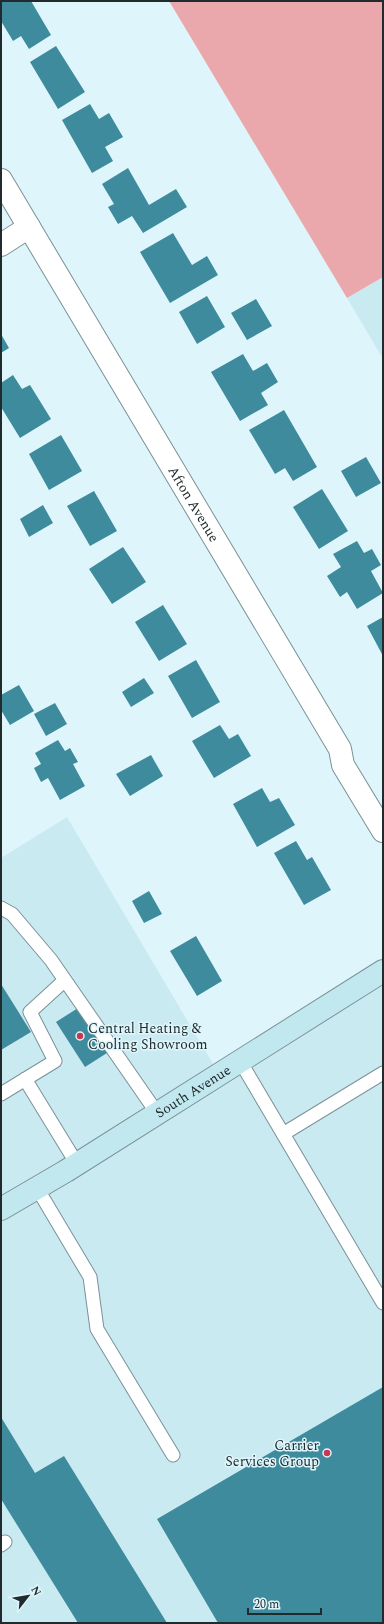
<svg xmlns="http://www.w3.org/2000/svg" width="384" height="1624" font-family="Spectral,serif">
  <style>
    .built { fill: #caeaf2 }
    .forest { fill: #eba8ac }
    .building { fill: #3e8b9d }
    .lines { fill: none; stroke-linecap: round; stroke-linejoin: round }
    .service-casing { stroke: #7b9196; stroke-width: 15 }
    .minor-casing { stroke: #7b9196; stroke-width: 24 }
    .secondary-casing { stroke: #7b9196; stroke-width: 24 }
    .service { stroke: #fff; stroke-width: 13 }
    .minor { stroke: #fff; stroke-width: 22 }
    .secondary { stroke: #c2e8ef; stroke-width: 22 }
    .poi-dot { fill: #c73752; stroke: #def6fb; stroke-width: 1.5 }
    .labels { text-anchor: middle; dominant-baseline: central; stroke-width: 3; stroke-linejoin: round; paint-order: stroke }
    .street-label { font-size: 14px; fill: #212a2c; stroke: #def6fb }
    .poi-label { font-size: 14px; fill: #212a2c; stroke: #def6fb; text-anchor: start }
  </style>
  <rect width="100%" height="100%" fill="#def6fb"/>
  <path class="built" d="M383,277V359L347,298Z
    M67,817L219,1074L383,971V1623H1V858Z"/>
  <path class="forest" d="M169,1H383V277L347,298Z"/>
  <path class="building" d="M1,1H31L51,35L29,49L21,36L13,41L1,21Z
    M56,46L85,92L58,109L30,62Z
    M90,104L99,119L109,113L123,137L105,147L113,161L92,173L62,120Z
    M128,168L149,205L176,189L187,207L143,233L132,216L118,224L108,207L114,204L102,184Z
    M173,233L192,265L207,256L218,275L170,303L140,252Z
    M207,296L225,327L197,344L179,312Z
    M256,299L272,326L247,340L231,313Z
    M1,334L9,348L1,353Z
    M243,354L253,371L267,363L278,382L261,393L268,405L240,421L211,372Z
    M13,375L22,389L30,385L51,419L20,438L1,407V383Z
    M284,410L317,467L293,481L285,468L275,474L249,430Z
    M61,435L82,471L49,490L29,454Z
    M366,457L381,483L356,497L341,471Z
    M322,489L348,531L319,549L293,507Z
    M94,491L117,531L90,546L67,506Z
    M43,505L53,523L29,537L20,519Z
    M357,541L364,553L372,549L381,565L371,571L383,593L357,609L347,592L340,597L327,576L341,567L333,554Z
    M123,547L146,582L112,604L89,569Z
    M163,605L187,644L159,661L135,622Z
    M383,617V656L367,626Z
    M196,660L220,702L192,718L168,676Z
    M144,678L154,693L131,707L122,692Z
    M19,685L34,711L10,725L1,710V695Z
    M55,703L67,724L46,736L34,714Z
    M220,725L229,739L238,734L251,756L214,778L192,741Z
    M58,740L65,751L70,748L78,762L73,764L85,786L60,800L48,778L41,782L34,768L41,764L35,753Z
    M151,755L163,776L130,796L116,774Z
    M262,788L270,802L279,798L295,825L257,847L233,804Z
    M296,841L307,860L312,857L331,890L304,905L274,853Z
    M149,891L162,914L144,923L132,901Z
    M196,936L222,981L197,996L170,951Z
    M1,984L31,1032L1,1050Z
    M78,1008L107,1053L85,1067L56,1022Z
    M383,1387V1623H218L157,1519Z
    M1,1417L35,1473L64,1456L167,1623H78L1,1499Z"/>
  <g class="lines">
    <g class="service-casing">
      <path id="service" d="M1,908L12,914L51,960L157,1113
        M240,1061L383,1303
        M25,1079L77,1164
        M1,1094L55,1061L30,1012L65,980
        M283,1134L383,1073
        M37,1188L90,1277L97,1329L173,1455
        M1,1545L5,1542"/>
    </g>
    <g class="minor-casing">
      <g id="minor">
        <path id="s1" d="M1,180L340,749L343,765L383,831"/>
        <path d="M1,245L29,227"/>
      </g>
    </g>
    <g class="secondary-casing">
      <g id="secondary">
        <path id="s2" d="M1,1209L66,1171L383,971"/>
      </g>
    </g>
    <use href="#service" class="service"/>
    <use href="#minor" class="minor"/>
    <use href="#secondary" class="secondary"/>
  </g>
  <g class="poi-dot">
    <circle cx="80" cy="1036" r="4"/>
    <circle cx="327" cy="1453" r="4"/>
  </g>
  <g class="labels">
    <g class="street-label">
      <text stroke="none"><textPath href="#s1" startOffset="377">Afton Avenue</textPath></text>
      <text stroke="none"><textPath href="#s2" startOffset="225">South Avenue</textPath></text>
    </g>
    <g class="poi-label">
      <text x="88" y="1028">Central Heating &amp;<tspan x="88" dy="16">Cooling Showroom</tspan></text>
      <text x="319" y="1445" text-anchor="end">Carrier<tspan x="319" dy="16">Services Group</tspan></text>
    </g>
  </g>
  <rect width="384" height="1624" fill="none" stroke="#212a2c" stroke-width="4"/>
  <g transform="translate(28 1596) rotate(59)" stroke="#def6fb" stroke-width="3" paint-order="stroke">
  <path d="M0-3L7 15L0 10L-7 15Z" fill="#212a2c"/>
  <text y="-6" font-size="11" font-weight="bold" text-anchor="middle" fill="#212a2c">N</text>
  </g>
  <path d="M248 1608v6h73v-6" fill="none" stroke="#212a2c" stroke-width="2"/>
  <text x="254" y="1608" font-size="12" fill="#212a2c" stroke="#def6fb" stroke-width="3" paint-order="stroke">20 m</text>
</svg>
